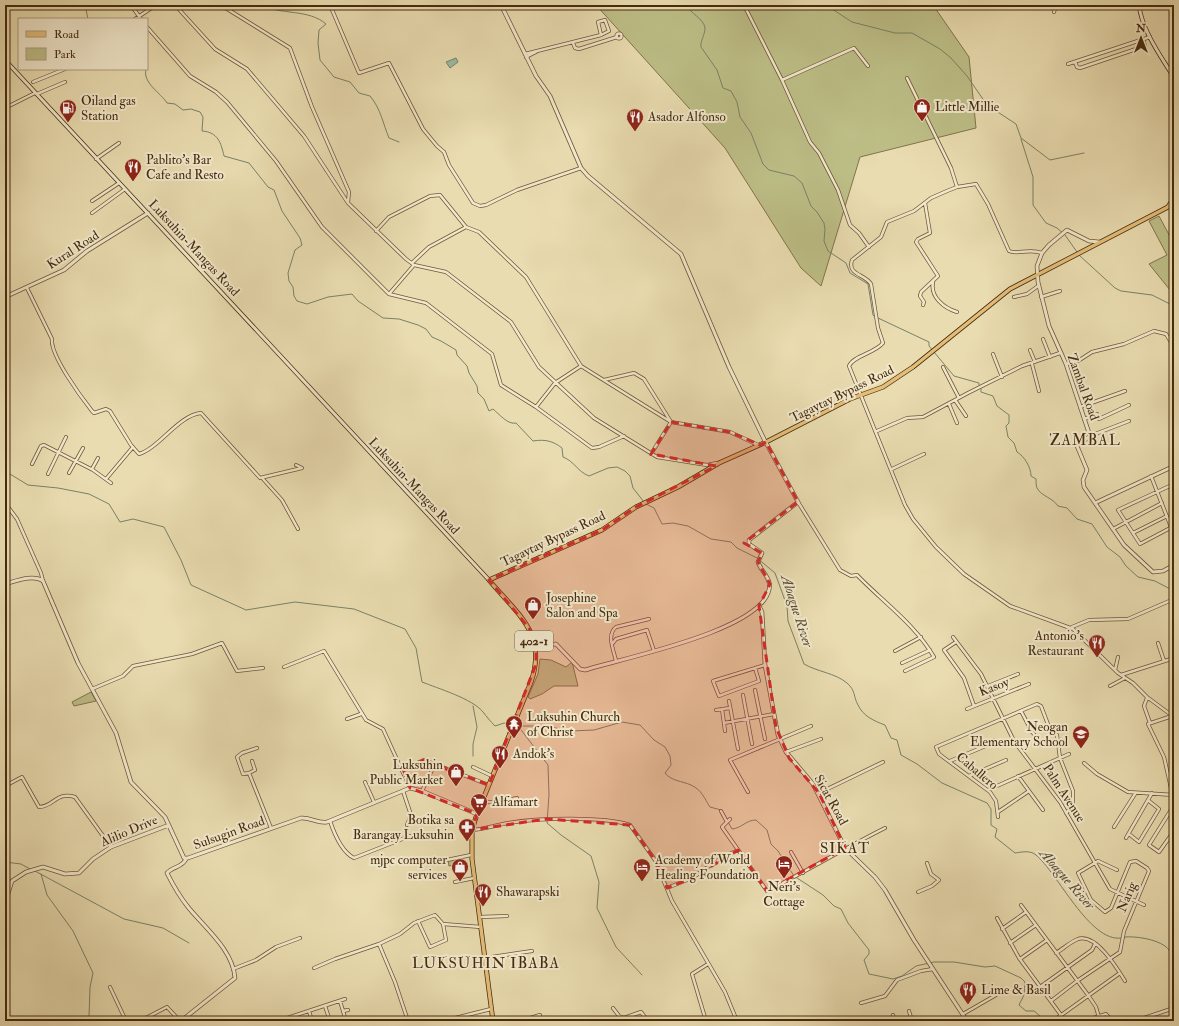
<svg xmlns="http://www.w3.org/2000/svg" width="1179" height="1026" font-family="'IM FELL Double Pica',serif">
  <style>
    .green { fill: #bdbe87; stroke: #82744a }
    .water { fill: #99bca6; stroke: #788269 }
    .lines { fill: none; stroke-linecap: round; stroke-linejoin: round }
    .stream { stroke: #788269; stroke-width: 1 }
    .minor-casing { stroke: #6f5736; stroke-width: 4 }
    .tertiary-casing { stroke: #6f5736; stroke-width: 4.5 }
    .secondary-casing { stroke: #462b0e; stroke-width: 4.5 }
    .primary-casing { stroke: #462b0e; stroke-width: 5 }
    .minor { stroke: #f1e8cc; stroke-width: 2.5 }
    .tertiary { stroke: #f1e8cc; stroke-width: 3 }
    .secondary { stroke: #f1e8cc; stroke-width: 3 }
    .primary { stroke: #e4be78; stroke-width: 3.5 }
    .marked { fill: #d62828; fill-opacity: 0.2; stroke: #d62828; stroke-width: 3; stroke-dasharray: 8 5; stroke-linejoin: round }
    .labels { text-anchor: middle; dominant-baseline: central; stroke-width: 4; stroke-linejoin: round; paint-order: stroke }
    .shield { fill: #f1e8cc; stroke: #796447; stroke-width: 1 }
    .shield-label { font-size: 12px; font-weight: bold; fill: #462b0e }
    .poi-label { font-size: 13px; fill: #462b0e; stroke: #f1e8cc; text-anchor: start }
    .street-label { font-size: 13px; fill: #462b0e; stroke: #f1e8cc }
    .water-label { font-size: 14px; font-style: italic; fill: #5b4f34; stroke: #f1e8cc }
    .quarter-label { font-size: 15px; letter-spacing: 1px; fill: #462b0e; stroke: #f1e8cc }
  </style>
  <rect width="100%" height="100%" fill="#e9dcb0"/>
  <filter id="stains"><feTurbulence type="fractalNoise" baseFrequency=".005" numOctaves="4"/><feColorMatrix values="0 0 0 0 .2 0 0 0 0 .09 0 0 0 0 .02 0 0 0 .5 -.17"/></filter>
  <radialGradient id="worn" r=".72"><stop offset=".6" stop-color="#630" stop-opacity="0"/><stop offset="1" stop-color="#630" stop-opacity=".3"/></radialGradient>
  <path class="green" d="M596,5H933L969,57L976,128L860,157L821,286L801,268L725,148Z
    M1159,216L1174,244V299L1171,298L1170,290L1149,264L1167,255L1149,221Z
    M540,659L551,660L566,667L572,662L578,686H554L542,694L530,699L528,697L538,674Z
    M91,692L96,701L74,706L72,702Z
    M460,858L461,863L449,866L448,860Z"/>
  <path class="water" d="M456,58L458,62L450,68L446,62Z"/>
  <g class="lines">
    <path class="stream" d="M85,5L88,19
      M260,5C281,15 309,9 326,24L319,30L318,43L320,60L334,77L350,82L359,93L370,96C381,109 383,124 389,138L399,142
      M686,5C690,13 704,19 705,28C705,35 700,41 701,47L717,70L723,88L731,91L737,102L740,117L751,133L763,164L769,170L794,176L802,183L811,206L817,212L824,223L825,229L824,241L828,251L846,263L850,273L868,284L873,315L875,317
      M826,5L852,22L895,33H912L940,49L951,58L967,76L987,105L1016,124L1021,138L1050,160L1084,153
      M146,69C142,83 161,93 167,103L175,104L183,110L191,109L200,112L203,117L202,131C218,132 221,143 224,156L249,163L268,187L274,190L282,211L300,238L302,245L295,250L288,273L289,281L293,287L294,296L297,301L307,304L328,297L352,294L358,301L383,318L399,319L418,325L426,329L432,337L441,341L456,350L457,355L467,366L469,373L477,386L478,393L484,399L489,411L493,409C499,414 508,425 516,423L533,441C545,439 553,441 562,448L563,457C574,461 578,472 589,476L608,468L617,467L625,471L630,476L633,488L644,502
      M1021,139L1033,177V205L1046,223L1057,228L1065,235L1077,252
      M1079,255L1115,288L1121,291L1152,295L1174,306
      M878,318L929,342V346L954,376L979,383V385
      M981,389V392L993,396L997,406L1009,415V423L1006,426L1008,437L1014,443L1017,452C1024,456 1031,467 1031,476L1036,479C1036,482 1036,486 1037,488C1041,496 1053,498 1058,506L1067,508L1077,519L1092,524L1107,547L1120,557L1126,566L1138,577L1155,581L1172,590
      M5,454L7,457L5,471L28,485L58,488L89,494L109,504L120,522L133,519L164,527L181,560L191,585L246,610L295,602L354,609L405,629L416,648L422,682C437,688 473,699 483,712C487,717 490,721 495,726L504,723L518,726L548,765L549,795L547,823L561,835L591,856L599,882L597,908L616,947L642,975
      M646,504L654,508L662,524L673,523L688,526L711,539L731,542L737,548L757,558L775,573L787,606L788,621L804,664C818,672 835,673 847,683C856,691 853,696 858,705C863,716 874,721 885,725L891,738L897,740L901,755L917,764L942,783L987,803L991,809V825L997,829L995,837L1015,853C1022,852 1030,850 1036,855C1057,872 1090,943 1121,938
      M519,726H545L571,731L594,730L622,722L640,725L654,740L665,747L670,756L671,765L665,773C671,781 682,781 691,785C702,790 704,798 710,807L721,810
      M473,756V744L477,727L473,706
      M728,822L732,829C742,828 746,820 756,820L767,830L771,844L778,851L794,876L823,895L834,906L841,909L848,923L869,950V954L864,960L869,974L893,979L902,976L916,966L934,962H954L985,967L995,966L1021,978L1025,982L1024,995L1019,1005L1026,1011H1034L1046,1021
      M5,862L21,864L30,869
      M35,871L124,919L163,928L189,943
      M41,874L47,895L73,931L93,973L90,987L89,1016L91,1021
      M1124,937C1136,936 1155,939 1165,946C1169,949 1172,954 1174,959"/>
    <g class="minor-casing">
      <path id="minor" d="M131,5L141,19
        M175,5L215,49L247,69L304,136L348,203L406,259L414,265L446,272L511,322L539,367L594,418L657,457L707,465L717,463
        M206,5L224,7L290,48L312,107L349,192L348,202
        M330,5L359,73L389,63L423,129L437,146L444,152L449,165L473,203L480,206L486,205L517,190L581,168
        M744,5L782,80L810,142L819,153L838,190L850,225L859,233L869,247
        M1056,6L1067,5
        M1054,12L1056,5
        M135,19L156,5
        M147,27L190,76L216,92L227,102L276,161L322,227L389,294L426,303L492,354L501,385L536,407L592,448L599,447L624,436
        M616.5 36a2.5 2.5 0 1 1 5 0a2.5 2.5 0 1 1-5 0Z
        M573,43L575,48L579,49L617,37
        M525,54L601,35L609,31L605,20L598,22L601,35
        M526,57L536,52
        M1075,62L1077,67L1080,68L1145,46L1143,40
        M1068,64L1150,37
        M907,78L951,168L957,187
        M782,80L854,48L868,66
        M33,82L65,69
        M37,94L65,82
        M5,108L35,93
        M96,159L119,143
        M92,201L119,183
        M92,213L125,189
        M376,231L389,217L430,196L440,195L466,227L479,232L526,277L581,366L671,422L730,432L758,445
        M1042,253C1029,248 1017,255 1009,251L988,204L976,184L957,187L947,191L931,198L914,211L887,222L881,237L852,260C847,275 865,274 871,284L878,328L883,343C875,353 853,356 849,366L905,505L913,519L936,547L964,574L1010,606L1073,629L1118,673L1133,683L1147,697L1174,717
        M412,263L429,247L466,227
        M933,282C930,297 944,308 957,312
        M27,288L52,339C50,355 81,397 92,411L94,413L106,409L110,411L131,445L139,454C159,448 179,415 201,413L260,478L302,468L296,465
        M389,294L414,265
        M1014,297L1027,294L1038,286
        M1041,297L1060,291
        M923,305L924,302L920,296L921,292L938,276L916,242L918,239L930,233L925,203
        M1043,339L1050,357
        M1030,350L1035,362
        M993,354L1002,377
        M1032,364L1039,391
        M1066,364L1078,361L1092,352L1124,344L1154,331L1166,334L1174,347
        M943,367L959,398
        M604,380L634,373L644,379L671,422L651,454
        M955,400L966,416
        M949,404L957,423
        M1172,406H1174
        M536,407L555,383L581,366
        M1080,407L1125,391
        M1084,419L1097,414L1099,419L1129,405
        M877,431L907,418L923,417L968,393L1022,366L1060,353
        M1090,436L1129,421
        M32,464L41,446L44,445L93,470L111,483
        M92,469L98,458
        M892,469L924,454
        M69,473L83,448
        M48,474L66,437
        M1151,476L1171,527
        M106,479L133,447
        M263,479L282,500L298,529
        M1174,484L1118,510L1140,544L1174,526
        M1171,485L1174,493
        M798,502L840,570L851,576L857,575C883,602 915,624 934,657L905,671
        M5,503L17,519L41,573L43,581
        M1113,529L1162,503
        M1133,533L1167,516
        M1171,567L1174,571
        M1072,627L1089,620L1128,619L1174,599
        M953,637L981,674L1014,741L1060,802L1110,889L1144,905
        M956,642L944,650L964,678L974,706
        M613,643L616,639L647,630L654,651
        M1158,643L1164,661
        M895,651L921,637
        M616,661C614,651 606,635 616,627L649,619
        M902,663L930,650
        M284,667L324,651L366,720L383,729L410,788
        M755,668L759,681L719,696L713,681L765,665
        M1115,670L1118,657
        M1121,675L1174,658
        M988,686L1018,674
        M1110,686L1125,678
        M92,689L123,676L133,666L192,654L222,643L237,671L263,668
        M755,690L765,739
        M743,695L752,744
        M1147,698L1144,706L1150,723
        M729,701L738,749
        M722,709L725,731
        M967,709L1029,684
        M716,710L730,708
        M1021,711L1032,732L1044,745
        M1172,716L1148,724L1164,757L1171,788L1174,792
        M347,719L361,714
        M724,723L774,714
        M257,748L242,753L237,757L243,774L249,773L271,828
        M786,752L821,739
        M950,761L995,742L994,740
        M1084,763L1097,774L1128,792L1174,795
        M473,767L492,776
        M403,769L424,760L489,785
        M249,773L255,770L252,761
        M969,776L1006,760
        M1018,776L1043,810
        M365,782L374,802
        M5,786L22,777L39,807C54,807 56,791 75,797L111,847
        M988,790L1069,754
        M403,791L411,815L407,825
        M422,791L435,764
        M748,792L730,760L811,726
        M819,793L883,762
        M482,801L496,803L517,798
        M1174,805L1149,845L1159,852L1174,831
        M721,811L727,822
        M998,812L1029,791
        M1169,813L1174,816
        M998,817L996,801L990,792L939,754L936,747L1037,704L1041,706L1049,727L1057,735L1060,758L1073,791V806L1066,813
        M730,819L722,827L767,891C807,871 845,848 885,828
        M330,821C334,833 342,852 354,858L410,836
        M1114,827L1135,794
        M472,830C485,829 496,825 508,823C537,818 603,816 630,825L655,860L672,901L725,992L737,1021
        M1129,834L1139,842L1159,809L1149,801
        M1126,838L1152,793
        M791,852L803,873
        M442,861L471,855
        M455,882L474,878
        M667,888L692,878L721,858L738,850
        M918,892L932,886L939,880L931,874L927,863
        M1021,905L1088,995L1096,1007L1100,1021
        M480,917L507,916
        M997,918L1019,958L1061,1015
        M418,921L430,947L446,940L443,924
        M1002,929L1026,912
        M1010,943L1036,925
        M379,944L395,982L408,1021
        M1056,953C1063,949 1070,942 1078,939C1096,933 1117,968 1125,981
        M485,958L532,951
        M1020,959L1047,940
        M314,968L335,959L379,944L400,934L414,923L435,915L443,924L481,927
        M233,969L256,960L276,947L300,938
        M110,987L126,1021
        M1040,987L1092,950L1095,944
        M340,1001L346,1021
        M1051,1001L1077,981L1120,952L1124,931L1149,871L1147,868L1136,861L1130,862L1111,908L1105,912L1091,900L1078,873L1098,861L1117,870
        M861,1003L885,996L897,980L921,971L933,969
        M325,1006L330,1021
        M613,1008L619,1016L624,1018
        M309,1011L312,1021
        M343,1011L348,1010
        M909,1011L912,1021
        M963,1014L996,995L1002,988
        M893,1015L895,1021
        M883,1018L884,1021
        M872,1019L873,1021
        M1026,1019L1027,1021
        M447,1020L491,1009
        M140,1021L167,1007L180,1021
        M278,1021L345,999
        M520,1021L540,1015
        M624,1021V1018L641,1012L648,1021
        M706,1021L692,974L708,964
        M1053,1021L1120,973
        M1084,1021L1106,1014L1112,1021
        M1135,1021L1174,1008"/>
    </g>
    <g class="tertiary-casing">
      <path id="tertiary" d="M501,5L536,76L550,96L581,168L588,176L681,254L729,367L764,439L798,502L749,540V544L762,553L758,562C761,572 772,578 769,590C760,631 623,658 585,670L580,669L556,644L536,646
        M1099,242L1089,241L1067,230L1049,245L1042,253L1037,266L1038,282L1049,326L1066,364L1090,436L1077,446L1087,470L1083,480L1084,487L1124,545L1153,572L1163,571L1174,565
        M5,297L64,270L87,251L148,213
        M1095,503L1174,466
        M5,584C16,581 33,574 43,581L78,663L116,733L131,782L165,817L184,858H188L301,818C310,817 318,824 327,822L410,788L422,791L477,814
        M759,606L762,612L765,665L774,714L778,735L786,752L813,784L845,848L875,877L885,890L914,940L967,1021
        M5,903L12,881L26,872L43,867L65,874L79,873L93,859L111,847L169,825
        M184,1021L186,1017L235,978C233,950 205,928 188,907C180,897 173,885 167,873C172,867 183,867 186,859"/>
    </g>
    <g class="secondary-casing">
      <path id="secondary" d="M1139,5C1142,31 1161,56 1174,78
        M5,60L489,580"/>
    </g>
    <g class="primary-casing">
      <path id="primary" d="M493,1021L472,859V830L477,814L531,682C548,633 516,613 489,580L602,530L636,507L678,487L719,463L766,442L850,399L883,387L913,367L1010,289L1168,207L1172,201L1174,187"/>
    </g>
    <use href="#minor" class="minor"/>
    <use href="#tertiary" class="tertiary"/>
    <use href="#secondary" class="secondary"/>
    <use href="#primary" class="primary"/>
  </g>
  <path class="marked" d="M671,422L730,432L760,445L766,442L798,502L744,543L762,553L758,562L770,584L759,606L776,727L789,758L819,793L845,848L767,891L738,850L692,878L667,888L655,860L630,825L546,819L472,830L477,814L410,788L403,769L424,760L489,785L536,664V646L529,628L489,580L602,530L636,507L716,466L651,454Z"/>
  <defs>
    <g id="shop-pin" transform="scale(0.9)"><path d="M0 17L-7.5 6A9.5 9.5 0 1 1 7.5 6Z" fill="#8f2418" stroke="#f1e8cc"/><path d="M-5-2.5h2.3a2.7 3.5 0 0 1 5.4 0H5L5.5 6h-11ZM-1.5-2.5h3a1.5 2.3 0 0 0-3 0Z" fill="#fff"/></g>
    <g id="fuel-pin" transform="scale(0.9)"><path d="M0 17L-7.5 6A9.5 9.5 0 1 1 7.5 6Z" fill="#8f2418" stroke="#f1e8cc"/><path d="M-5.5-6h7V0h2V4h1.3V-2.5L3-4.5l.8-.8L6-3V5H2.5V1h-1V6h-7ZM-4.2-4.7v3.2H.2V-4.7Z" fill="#fff"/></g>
    <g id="restaurant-pin" transform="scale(0.9)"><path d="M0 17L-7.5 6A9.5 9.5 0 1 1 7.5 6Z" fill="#8f2418" stroke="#f1e8cc"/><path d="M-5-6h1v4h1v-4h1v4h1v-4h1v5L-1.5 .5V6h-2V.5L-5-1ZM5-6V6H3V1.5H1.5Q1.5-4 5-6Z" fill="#fff"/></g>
    <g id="temple-pin" transform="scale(0.9)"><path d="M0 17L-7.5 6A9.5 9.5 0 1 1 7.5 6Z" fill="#8f2418" stroke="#f1e8cc"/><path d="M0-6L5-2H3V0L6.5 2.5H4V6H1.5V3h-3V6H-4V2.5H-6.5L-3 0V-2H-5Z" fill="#fff"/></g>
    <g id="school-pin" transform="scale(0.9)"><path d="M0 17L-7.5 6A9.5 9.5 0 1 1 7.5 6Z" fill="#8f2418" stroke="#f1e8cc"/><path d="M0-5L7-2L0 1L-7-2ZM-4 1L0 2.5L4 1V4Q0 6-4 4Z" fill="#fff"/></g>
    <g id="supermarket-pin" transform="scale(0.9)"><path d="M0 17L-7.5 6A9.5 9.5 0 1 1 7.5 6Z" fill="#8f2418" stroke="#f1e8cc"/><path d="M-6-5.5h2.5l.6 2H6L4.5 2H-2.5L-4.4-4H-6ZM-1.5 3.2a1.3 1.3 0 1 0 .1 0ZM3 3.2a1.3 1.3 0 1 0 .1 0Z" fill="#fff"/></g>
    <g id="pharmacy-pin" transform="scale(0.9)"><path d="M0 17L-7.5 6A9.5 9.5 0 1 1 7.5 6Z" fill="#8f2418" stroke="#f1e8cc"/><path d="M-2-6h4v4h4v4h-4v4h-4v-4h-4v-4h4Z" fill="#fff"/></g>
    <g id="hotel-pin" transform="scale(0.9)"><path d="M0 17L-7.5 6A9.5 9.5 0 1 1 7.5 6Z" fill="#8f2418" stroke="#f1e8cc"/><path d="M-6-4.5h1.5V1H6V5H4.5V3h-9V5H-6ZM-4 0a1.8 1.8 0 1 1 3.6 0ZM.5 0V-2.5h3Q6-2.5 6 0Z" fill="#fff"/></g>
  </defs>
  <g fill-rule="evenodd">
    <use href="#shop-pin" x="922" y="107"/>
    <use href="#fuel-pin" x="68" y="108"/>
    <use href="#restaurant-pin" x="635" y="117"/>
    <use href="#restaurant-pin" x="133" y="167"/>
    <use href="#shop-pin" x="533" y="605"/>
    <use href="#restaurant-pin" x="1097" y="643"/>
    <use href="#temple-pin" x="514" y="724"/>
    <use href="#school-pin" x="1081" y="734"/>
    <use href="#restaurant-pin" x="500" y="754"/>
    <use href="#shop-pin" x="456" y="772"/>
    <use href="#supermarket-pin" x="479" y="802"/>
    <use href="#pharmacy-pin" x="467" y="827"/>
    <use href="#hotel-pin" x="784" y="864"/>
    <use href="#shop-pin" x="460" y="867"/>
    <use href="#hotel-pin" x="642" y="867"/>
    <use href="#restaurant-pin" x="483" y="892"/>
    <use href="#restaurant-pin" x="968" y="990"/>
  </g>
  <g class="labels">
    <rect class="shield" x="515" y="631" width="38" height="20" rx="3"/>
    <g class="shield-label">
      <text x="534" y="641">402-1</text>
    </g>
    <g class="poi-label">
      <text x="81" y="101">Oiland gas<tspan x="81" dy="15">Station</tspan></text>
      <text x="935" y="107">Little Millie</text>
      <text x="648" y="117">Asador Alfonso</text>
      <text x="146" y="160">Pablito’s Bar<tspan x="146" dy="15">Cafe and Resto</tspan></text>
      <text x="546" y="598">Josephine<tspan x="546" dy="15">Salon and Spa</tspan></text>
      <text x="1084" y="636" text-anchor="end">Antonio's<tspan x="1084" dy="15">Restaurant</tspan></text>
      <text x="527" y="717">Luksuhin Church<tspan x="527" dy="15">of Christ</tspan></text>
      <text x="1068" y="727" text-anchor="end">Neogan<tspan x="1068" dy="15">Elementary School</tspan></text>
      <text x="513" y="754">Andok's</text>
      <text x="443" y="765" text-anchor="end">Luksuhin<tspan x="443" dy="15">Public Market</tspan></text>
      <text x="492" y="802">Alfamart</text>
      <text x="454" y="820" text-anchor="end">Botika sa<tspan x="454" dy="15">Barangay Luksuhin</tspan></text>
      <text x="447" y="860" text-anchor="end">mjpc computer<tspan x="447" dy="15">services</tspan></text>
      <text x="655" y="860">Academy of World<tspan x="655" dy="15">Healing Foundation</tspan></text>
      <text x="784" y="887" text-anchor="middle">Neri’s<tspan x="784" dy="15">Cottage</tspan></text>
      <text x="496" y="892">Shawarapski</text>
      <text x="981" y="990">Lime &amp; Basil</text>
    </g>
    <g class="street-label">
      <text transform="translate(194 248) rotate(47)">Luksuhin-Mangas Road</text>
      <text transform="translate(73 250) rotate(-33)">Kural Road</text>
      <text transform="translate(1083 387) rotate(70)">Zambal Road</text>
      <text transform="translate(842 394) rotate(-26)">Tagaytay Bypass Road</text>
      <text transform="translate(414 486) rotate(47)">Luksuhin-Mangas Road</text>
      <text transform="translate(553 539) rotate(-25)">Tagaytay Bypass Road</text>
      <text transform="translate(994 687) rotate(-21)">Kasoy</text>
      <text transform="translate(977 771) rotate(40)">Caballero</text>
      <text transform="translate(1064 793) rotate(57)">Palm Avenue</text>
      <text transform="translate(831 800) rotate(61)">Sicat Road</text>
      <text transform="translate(129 831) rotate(-23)">Alilio Drive</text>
      <text transform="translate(229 833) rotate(-20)">Sulsugin Road</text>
      <text transform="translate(1127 897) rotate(-68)">Narig</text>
    </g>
    <g class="water-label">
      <text transform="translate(797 611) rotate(72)">Aloague River</text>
      <text transform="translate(1067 879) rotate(49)">Aloague River</text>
    </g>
    <g class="quarter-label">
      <text x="1085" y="440">ZAMBAL</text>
      <text x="845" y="848">SIKAT</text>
      <text x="486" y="963">LUKSUHIN IBABA</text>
    </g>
  </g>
  <rect width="1179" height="1026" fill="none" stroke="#e9dcb0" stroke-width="20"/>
  <rect x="6" y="6" width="1167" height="1014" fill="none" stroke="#462b0e" stroke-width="2"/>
  <rect x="10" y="10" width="1159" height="1006" fill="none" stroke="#462b0e"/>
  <rect x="18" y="18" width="130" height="52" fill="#f1e8cc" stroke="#ad9c80"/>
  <rect x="26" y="31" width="20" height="6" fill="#e4be78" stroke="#ad9c80"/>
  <text x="54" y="38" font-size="12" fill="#462b0e">Road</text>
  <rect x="26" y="48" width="20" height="12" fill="#bdbe87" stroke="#ad9c80"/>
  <text x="54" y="58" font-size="12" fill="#462b0e">Park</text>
  <g transform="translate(1141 38)" stroke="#f1e8cc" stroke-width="3" paint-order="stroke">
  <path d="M0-3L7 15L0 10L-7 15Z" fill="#462b0e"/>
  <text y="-6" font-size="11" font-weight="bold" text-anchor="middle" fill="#462b0e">N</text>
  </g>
  <rect width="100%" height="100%" filter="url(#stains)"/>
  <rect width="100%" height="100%" fill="url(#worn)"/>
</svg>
